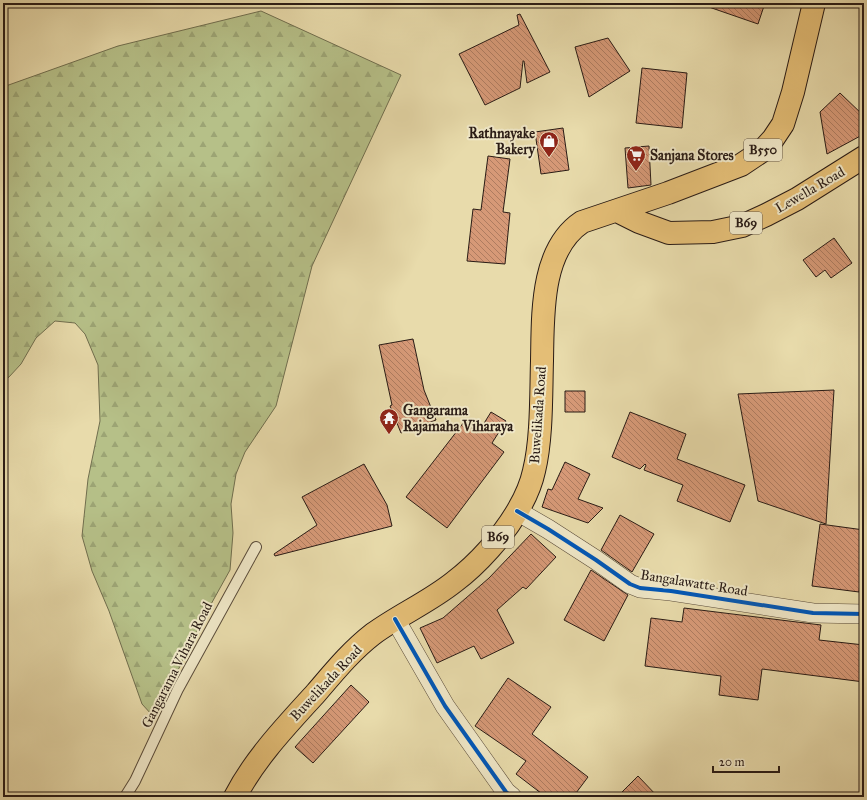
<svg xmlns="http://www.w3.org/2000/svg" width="867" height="800" font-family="'IM FELL Great Primer',serif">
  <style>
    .forest { fill: url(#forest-firs); stroke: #706e4e }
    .building { fill: url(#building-back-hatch); stroke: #291b15 }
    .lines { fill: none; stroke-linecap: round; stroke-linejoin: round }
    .service-casing { stroke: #594b3a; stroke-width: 12 }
    .minor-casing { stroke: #594b3a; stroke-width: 20 }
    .primary-casing { stroke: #291b15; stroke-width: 24 }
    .service { stroke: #f0e8c8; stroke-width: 10 }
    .minor { stroke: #f0e8c8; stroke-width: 19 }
    .primary { stroke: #e4be76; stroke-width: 22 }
    .cycleway-casing { stroke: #f0e8c8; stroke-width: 6 }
    .cycleway { stroke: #0057b8; stroke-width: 4 }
    .labels { text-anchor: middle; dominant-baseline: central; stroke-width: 4; stroke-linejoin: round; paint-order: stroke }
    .shield { fill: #f0e8c8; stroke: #65584b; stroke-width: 1 }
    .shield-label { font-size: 13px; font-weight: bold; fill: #291b15 }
    .poi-label { font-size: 14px; font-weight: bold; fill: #291b15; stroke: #f0e8c8; text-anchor: start }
    .street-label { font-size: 14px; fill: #291b15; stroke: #f0e8c8 }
  </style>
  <defs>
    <pattern id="forest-firs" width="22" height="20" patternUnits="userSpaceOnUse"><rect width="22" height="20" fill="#b6c088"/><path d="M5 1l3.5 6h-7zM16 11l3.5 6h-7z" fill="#9ca474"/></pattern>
    <pattern id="building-back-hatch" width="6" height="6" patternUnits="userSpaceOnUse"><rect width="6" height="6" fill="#d69977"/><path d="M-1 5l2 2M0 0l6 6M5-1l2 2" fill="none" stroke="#ae7c60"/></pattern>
  </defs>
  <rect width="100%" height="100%" fill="#e8dbab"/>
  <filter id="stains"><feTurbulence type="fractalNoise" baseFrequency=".005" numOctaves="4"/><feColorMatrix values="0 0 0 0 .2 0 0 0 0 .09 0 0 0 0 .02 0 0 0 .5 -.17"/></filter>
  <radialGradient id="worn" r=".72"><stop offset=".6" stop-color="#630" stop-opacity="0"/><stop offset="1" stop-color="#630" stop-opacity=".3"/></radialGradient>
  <path class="forest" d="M261,11L401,75L312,266L276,406L245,452L236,474L231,504L233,533L230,570L205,615L160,707L152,715L142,704L109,611L92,571L82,536L88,479L100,421L98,365L85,334L75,323L55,321L36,338L21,364L9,377L3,381V87L118,46Z"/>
  <path class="building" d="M707,3H765L758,24L706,6Z
    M520,14L550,72L527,83L524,61H523L520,88L485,105L459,54L519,25L517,15Z
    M608,38L630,71L589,97L575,47Z
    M642,68L687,73L682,128L636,123Z
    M840,93L864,116V134L827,154L820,112Z
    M563,128L569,170L541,174L535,132Z
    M649,146L651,185L628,188L625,148Z
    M488,156L510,159L503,212L510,213L505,264L467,261L473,209L481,210Z
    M834,238L852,263L831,278L825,270L816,277L803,260Z
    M413,339L424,390L436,420L401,433L390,406L392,405L379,345Z
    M834,390L826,524L758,501L738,394Z
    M565,391H585V412H565Z
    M491,412L506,421L492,443L504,452L447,528L406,497L464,422L478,433Z
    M630,412L686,434L677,459L745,485L730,522L677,501L683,485L644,470L646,465L645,464L640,469L612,457Z
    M565,462L590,474L578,499L603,508L588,523L542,507L548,489L552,490Z
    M364,464L387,505L392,526L275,556L274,554L317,525L302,497Z
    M620,515L654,534L632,572L601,550Z
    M820,524L864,530V554L859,592L812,586Z
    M531,534L556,557L526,589L523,587L497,610L514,643L481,659L474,646L437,663L420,628L443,618L489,578Z
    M591,570L628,595L604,641L564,620Z
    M684,608L821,625L819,640L864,645V682L762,669L758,700L719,695L721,676L645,666L651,618L682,622Z
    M508,678L551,707L532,734L588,777L573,797H546L516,774L526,761L475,726Z
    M351,685L369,702L313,763L295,747Z
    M638,776L658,797H617Z"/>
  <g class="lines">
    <g class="service-casing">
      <path id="service" d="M125,797L135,781L178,689L256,547"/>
    </g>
    <g class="minor-casing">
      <path id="minor" d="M517,511L548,529L596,560L630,584L640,588L671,591L813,613L864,614
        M395,619L445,706L506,792L512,797"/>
    </g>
    <g class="primary-casing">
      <path id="primary" d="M617,211L639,222L669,233L713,232L742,226L766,215L797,199L864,157
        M235,797C255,758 287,725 316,693C334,672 351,651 373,634C399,615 429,602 454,582C478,564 503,536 518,510C525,498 531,485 534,471C542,439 541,394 542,361C543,316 540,250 582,222L668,193L741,165L762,151L773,139L783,124L793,92L814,3"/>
    </g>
    <use href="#service" class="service"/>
    <use href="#minor" class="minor"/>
    <use href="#primary" class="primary"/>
    <g class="cycleway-casing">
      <path id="cycleway" d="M517,511L548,529L596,560L630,584L640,588L671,591L813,613L864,614
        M395,619L445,706L506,792L512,797"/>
    </g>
    <use href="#cycleway" class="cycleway"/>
  </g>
  <defs>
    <g id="shop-pin" transform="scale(1)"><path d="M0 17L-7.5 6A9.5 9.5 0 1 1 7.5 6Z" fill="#8f2418" stroke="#f0e8c8"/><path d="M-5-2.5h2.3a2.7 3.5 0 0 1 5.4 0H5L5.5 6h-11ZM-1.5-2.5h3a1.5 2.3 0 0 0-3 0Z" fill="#fff"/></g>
    <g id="supermarket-pin" transform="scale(1)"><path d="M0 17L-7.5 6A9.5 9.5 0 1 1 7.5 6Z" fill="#8f2418" stroke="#f0e8c8"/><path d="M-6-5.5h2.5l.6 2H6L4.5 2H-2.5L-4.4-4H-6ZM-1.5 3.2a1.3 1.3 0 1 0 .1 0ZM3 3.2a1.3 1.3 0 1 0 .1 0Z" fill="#fff"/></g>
    <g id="temple-pin" transform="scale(1)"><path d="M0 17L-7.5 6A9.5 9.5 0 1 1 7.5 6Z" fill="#8f2418" stroke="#f0e8c8"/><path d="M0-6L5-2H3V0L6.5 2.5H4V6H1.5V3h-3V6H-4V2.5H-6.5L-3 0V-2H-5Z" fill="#fff"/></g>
  </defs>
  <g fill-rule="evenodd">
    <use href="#shop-pin" x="549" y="141"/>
    <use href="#supermarket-pin" x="636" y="155"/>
    <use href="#temple-pin" x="389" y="418"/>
  </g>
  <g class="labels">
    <g class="shield">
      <rect x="744" y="139" width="38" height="22" rx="3"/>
      <rect x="730" y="212" width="32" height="22" rx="3"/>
      <rect x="482" y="526" width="32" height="22" rx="3"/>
    </g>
    <g class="shield-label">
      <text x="763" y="150">B550</text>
      <text x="746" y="223">B69</text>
      <text x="498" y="537">B69</text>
    </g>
    <g class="poi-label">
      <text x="535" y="133" text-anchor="end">Rathnayake<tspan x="535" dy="16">Bakery</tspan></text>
      <text x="650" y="155">Sanjana Stores</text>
      <text x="403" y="410">Gangarama<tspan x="403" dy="16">Rajamaha Viharaya</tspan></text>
    </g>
    <g class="street-label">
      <text transform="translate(810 190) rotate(-30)">Lewella Road</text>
      <text transform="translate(538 415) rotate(-86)">Buwelikada Road</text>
      <text transform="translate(694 583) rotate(9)">Bangalawatte Road</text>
      <text transform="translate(177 665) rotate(-63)">Gangarama Vihara Road</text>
      <text transform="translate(326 683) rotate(-47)">Buwelikada Road</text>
    </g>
  </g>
  <rect width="867" height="800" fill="none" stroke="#e8dbab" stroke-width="16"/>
  <rect x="4" y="4" width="859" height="792" fill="none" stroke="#291b15" stroke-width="2"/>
  <rect x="8" y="8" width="851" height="784" fill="none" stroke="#291b15"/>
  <path d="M713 766v6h66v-6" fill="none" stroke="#291b15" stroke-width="2"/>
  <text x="719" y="766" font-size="12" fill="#291b15" stroke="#f0e8c8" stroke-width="3" paint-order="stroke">20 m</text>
  <rect width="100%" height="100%" filter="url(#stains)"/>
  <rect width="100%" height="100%" fill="url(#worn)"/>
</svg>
